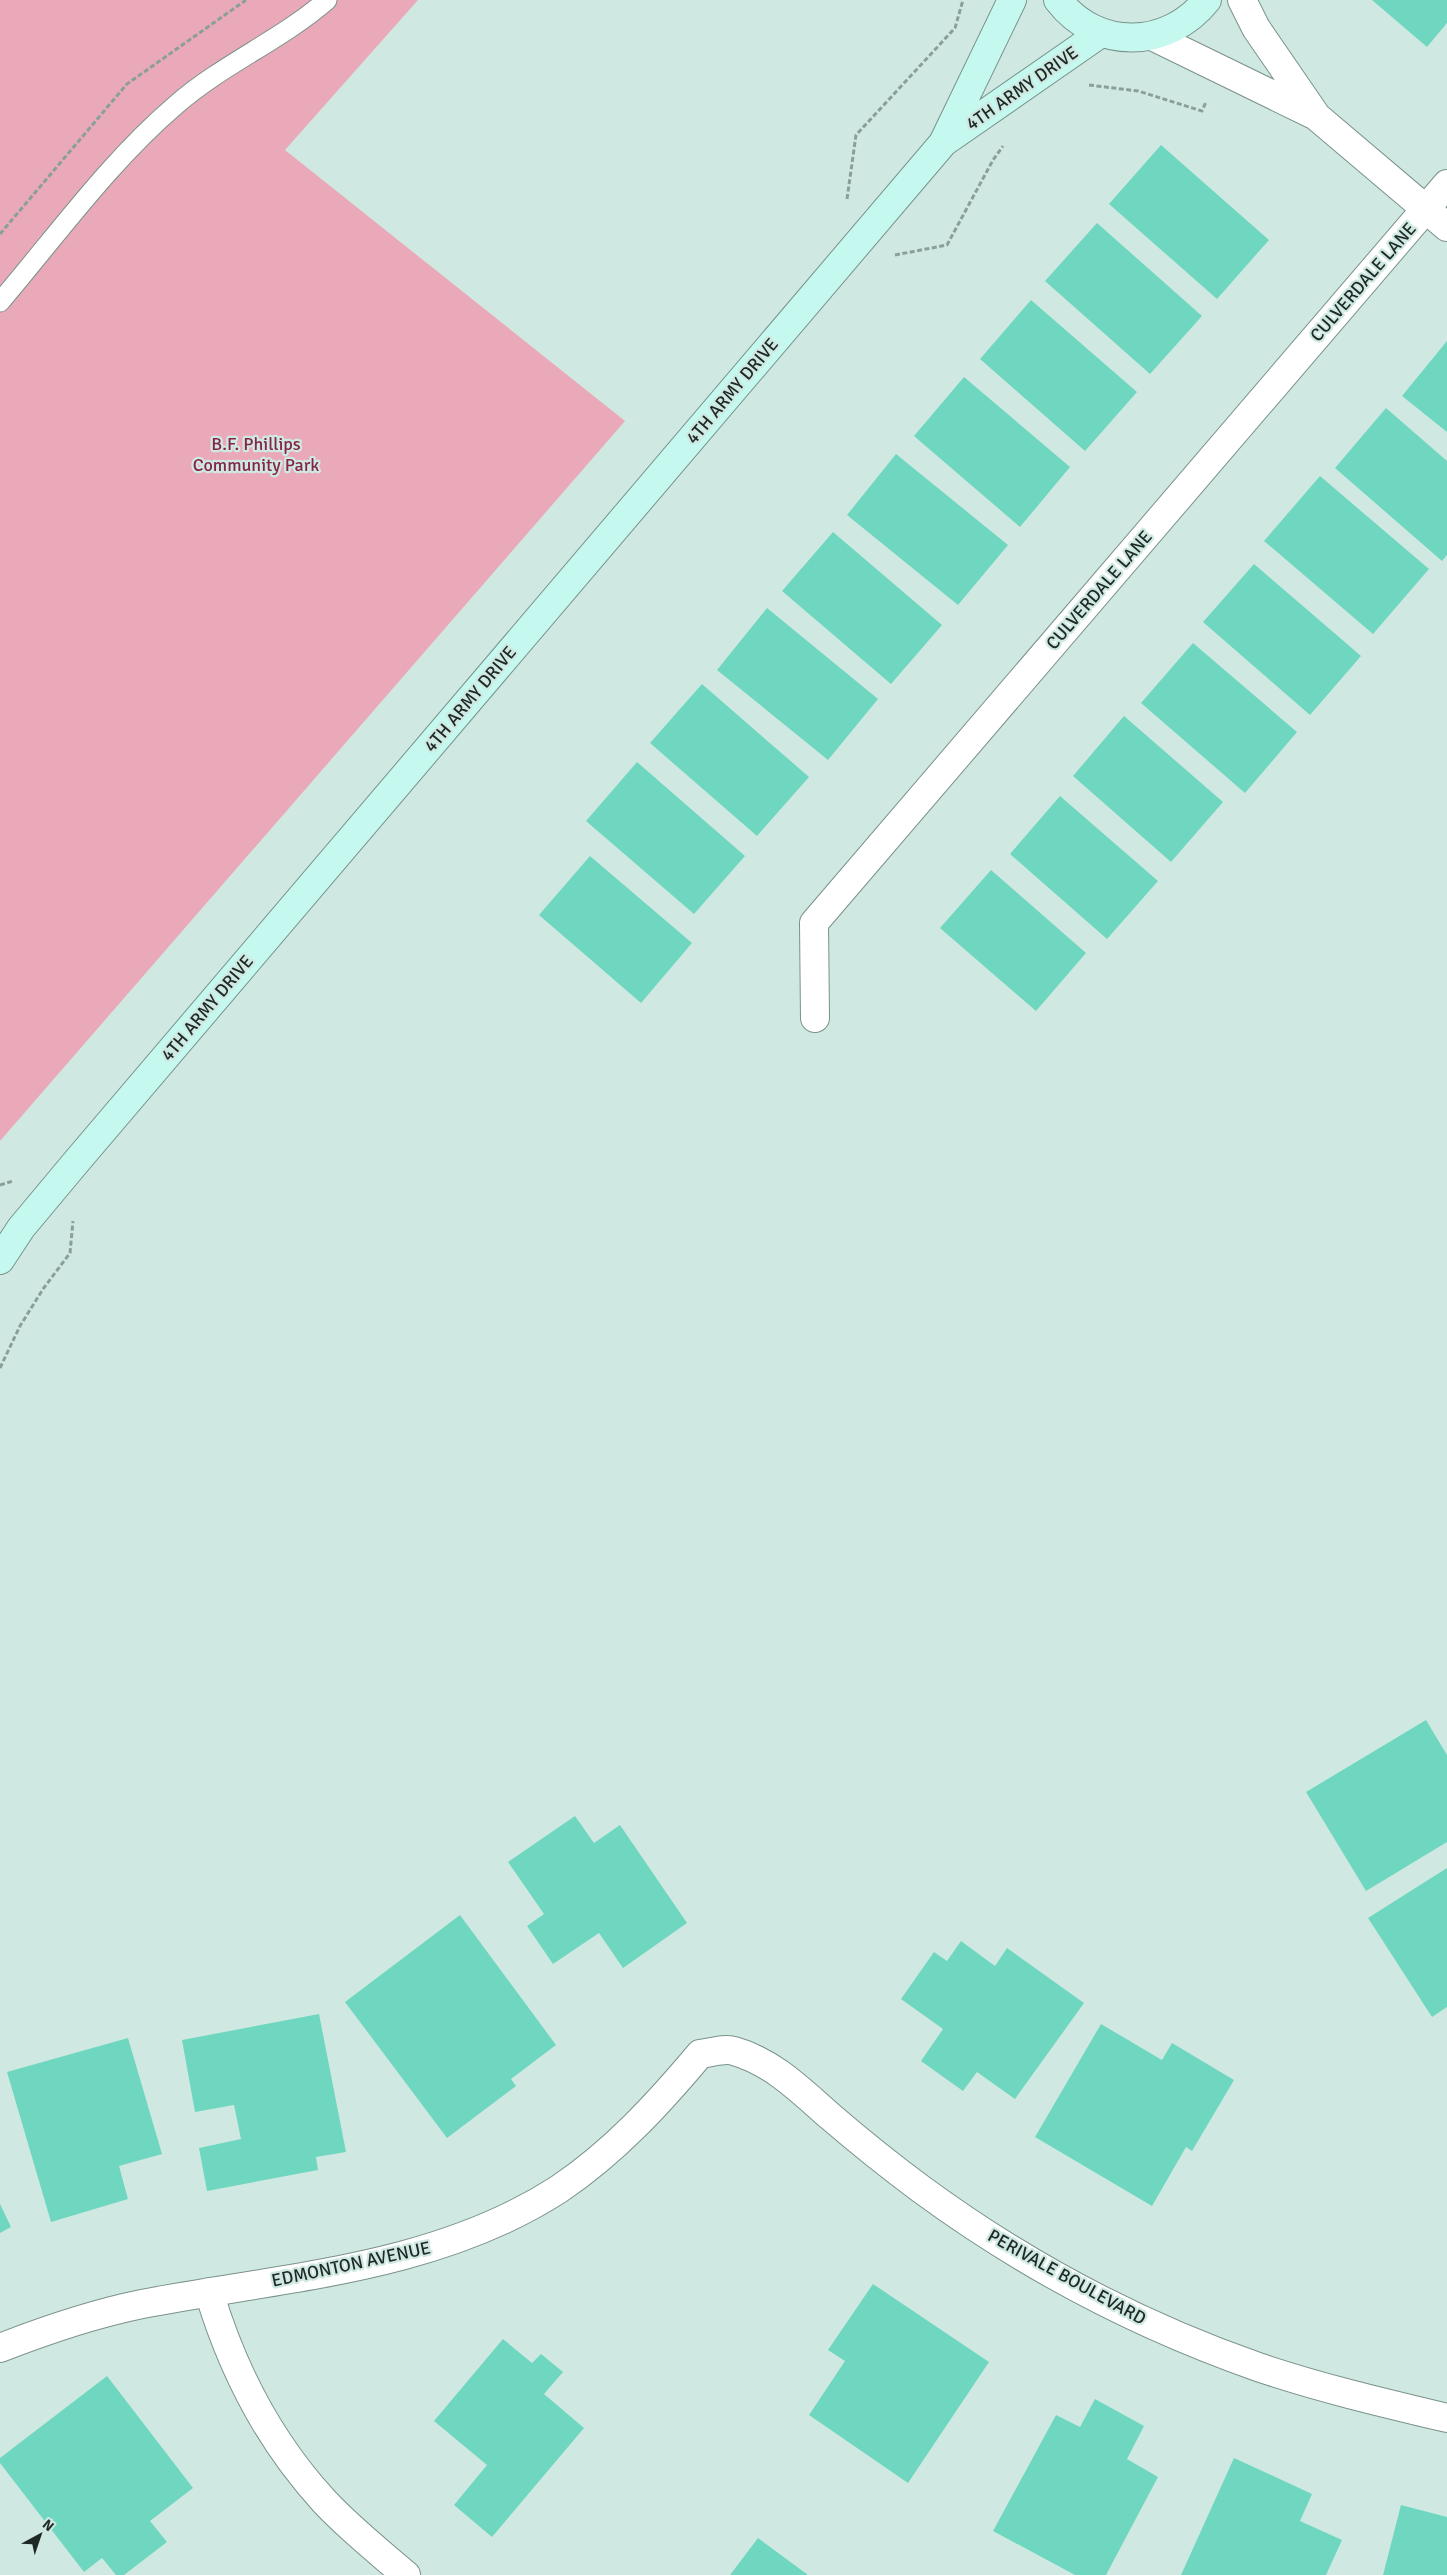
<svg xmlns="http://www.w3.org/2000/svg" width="1447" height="2575" font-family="Signika,sans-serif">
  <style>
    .green { fill: #e9a9b8 }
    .building { fill: #6fd7bf }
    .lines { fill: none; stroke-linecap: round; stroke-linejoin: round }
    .lane-casing { stroke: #7a928b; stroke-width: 21 }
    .street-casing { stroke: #7a928b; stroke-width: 30 }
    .secondary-casing { stroke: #7a928b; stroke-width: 30 }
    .path { stroke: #8b9f9a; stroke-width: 3; stroke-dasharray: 5 2.5; stroke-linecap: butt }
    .lane { stroke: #fff; stroke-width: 19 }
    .street { stroke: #fff; stroke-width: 28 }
    .secondary { stroke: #c5f9ef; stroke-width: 28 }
    .labels { text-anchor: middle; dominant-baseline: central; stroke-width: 4.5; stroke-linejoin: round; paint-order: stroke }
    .street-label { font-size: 18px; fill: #1e2825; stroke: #cfe9e2 }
    .park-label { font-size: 18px; fill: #852446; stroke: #cfe9e2 }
  </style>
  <rect width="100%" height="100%" fill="#cfe9e2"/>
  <path class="green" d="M0,0H418L285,150L625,421L0,1141Z"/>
  <path class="building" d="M1372,0H1447V23L1427,47Z
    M1161,145L1269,240L1217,299L1109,204Z
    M1097,223L1202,316L1150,374L1045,281Z
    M1031,300L1137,392L1085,451L980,359Z
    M1447,341V432L1402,396Z
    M964,377L1070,467L1020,527L914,436Z
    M1386,408L1447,461V555L1442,561L1335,468Z
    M896,454L1008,545L958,605L847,515Z
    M1320,476L1429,569L1373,634L1264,541Z
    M833,532L942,625L891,684L782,591Z
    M1254,564L1361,656L1310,715L1203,622Z
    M767,608L878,699L828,760L717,670Z
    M1193,643L1297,732L1245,793L1141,703Z
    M702,684L809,777L757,836L650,743Z
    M1124,716L1223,802L1171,862L1073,776Z
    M637,762L745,856L694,914L586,821Z
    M1060,796L1158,881L1107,939L1010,854Z
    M590,856L692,943L641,1003L539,915Z
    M991,870L1086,953L1036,1011L940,928Z
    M1426,1720L1447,1755V1842L1366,1891L1306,1792Z
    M575,1816L594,1843L620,1825L687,1923L623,1968L599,1933L553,1964L527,1926L544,1914L508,1862Z
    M1447,1868V2007L1432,2017L1368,1918Z
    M460,1915L556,2045L511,2079L516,2086L447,2138L345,2002Z
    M961,1941L995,1966L1007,1948L1084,2003L1015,2099L977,2072L963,2091L921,2061L943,2029L901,1999L934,1952L947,1961Z
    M319,2014L346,2152L316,2157L318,2170L207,2191L199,2148L241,2139L234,2105L195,2112L182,2040Z
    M1101,2024L1162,2060L1172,2043L1234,2080L1192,2151L1186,2147L1152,2206L1035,2137Z
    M128,2038L162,2154L119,2166L128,2199L51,2222L7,2072Z
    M0,2204L11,2227L0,2233Z
    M873,2284L989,2362L908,2483L809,2415L845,2361L828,2350Z
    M503,2339L532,2363L541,2354L563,2372L544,2394L584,2428L492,2537L454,2505L487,2465L434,2421Z
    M107,2376L193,2488L150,2521L167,2542L124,2575H116L102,2558L84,2572L0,2463V2458Z
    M1095,2399L1144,2426L1127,2459L1158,2477L1106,2575H1075L993,2531L1056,2415L1080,2427Z
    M1234,2458L1312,2494L1300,2521L1342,2540L1326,2575H1181Z
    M1401,2505L1447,2517V2575H1383Z
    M758,2538L808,2575H730Z"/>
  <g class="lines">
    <g class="lane-casing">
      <path id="lane" d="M0,302C57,235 110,161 177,104C223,64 281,40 327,0"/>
    </g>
    <g class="street-casing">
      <path id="street" d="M1242,0L1256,28L1315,114
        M1152,36L1316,116L1447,227
        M815,1018L814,923L1447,184
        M209,2292C232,2369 269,2441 324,2501C349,2528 378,2551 406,2575
        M0,2348C46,2330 93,2314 142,2304C283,2277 436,2269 559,2189C614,2152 658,2104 700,2054C710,2053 725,2048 734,2051C773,2062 801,2091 831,2117C860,2142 890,2166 921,2189C1023,2264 1138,2325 1258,2367C1320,2388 1384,2403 1447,2418"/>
    </g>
    <g class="secondary-casing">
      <path id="secondary" d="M1058,0C1097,51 1168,49 1207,0
        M944,142L1101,33
        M0,1260L21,1228L77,1161L943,143L1012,0"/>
    </g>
    <path class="path" d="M1089,85L1138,91L1202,111L1206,102
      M847,199L856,135L955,28L963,0
      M0,234L127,84L246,0
      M895,255L947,245L993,160L1003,146
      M0,1185L13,1181
      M0,1368L20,1326L43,1289L70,1253L73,1221"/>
    <use href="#lane" class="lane"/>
    <use href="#street" class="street"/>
    <use href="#secondary" class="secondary"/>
  </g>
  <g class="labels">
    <g class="street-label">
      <text transform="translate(1022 88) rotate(-35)">4TH ARMY DRIVE</text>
      <text transform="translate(1363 282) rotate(-49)">CULVERDALE LANE</text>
      <text transform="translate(732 391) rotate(-50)">4TH ARMY DRIVE</text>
      <text transform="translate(1099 590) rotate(-49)">CULVERDALE LANE</text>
      <text transform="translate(470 699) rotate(-50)">4TH ARMY DRIVE</text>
      <text transform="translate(207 1008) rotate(-50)">4TH ARMY DRIVE</text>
      <text transform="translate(351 2264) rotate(-12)">EDMONTON AVENUE</text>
      <text transform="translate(1067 2277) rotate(29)">PERIVALE BOULEVARD</text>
    </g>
    <g class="park-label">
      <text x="256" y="444">B.F. Phillips<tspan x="256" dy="21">Community Park</tspan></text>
    </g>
  </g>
  <g transform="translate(40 2535) rotate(40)" stroke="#cfe9e2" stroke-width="4" paint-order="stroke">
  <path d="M0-4L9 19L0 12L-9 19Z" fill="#1e2825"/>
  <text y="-8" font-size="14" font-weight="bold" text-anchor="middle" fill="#1e2825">N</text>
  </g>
</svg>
